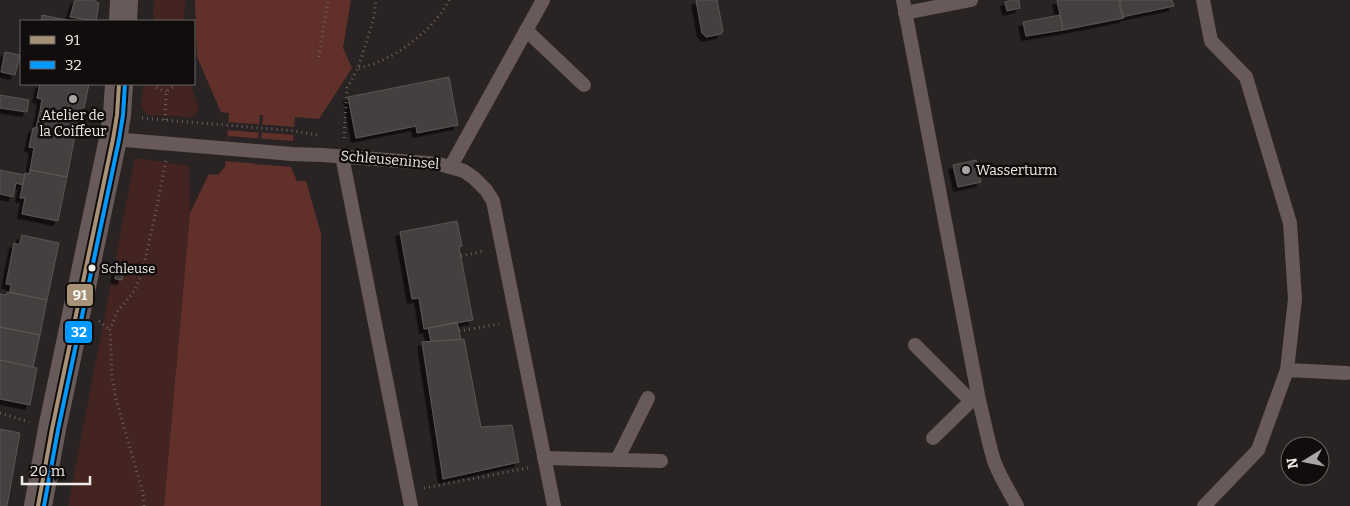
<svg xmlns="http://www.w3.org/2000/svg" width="1350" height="506" font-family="Bitter,serif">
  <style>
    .green { fill: #432421 }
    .water { fill: #62302b; fill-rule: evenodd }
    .pier { fill: #292423 }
    .building { fill: #444140; stroke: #595554; filter: url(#shadow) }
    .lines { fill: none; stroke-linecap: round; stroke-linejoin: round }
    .path { stroke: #695f5e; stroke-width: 3; stroke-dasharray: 1 4; stroke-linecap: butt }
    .lane { stroke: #685a59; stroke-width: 14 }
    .street { stroke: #685a59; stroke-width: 28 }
    .bus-1-casing { stroke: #110d0c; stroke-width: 8 }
    .bus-2-casing { stroke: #110d0c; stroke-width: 8 }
    .bus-1 { stroke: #a79278; stroke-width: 4 }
    .bus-2 { stroke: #09f; stroke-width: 4 }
    .poi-dot { fill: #aaa5a4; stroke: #110d0c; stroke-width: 2 }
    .bus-dot { fill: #f0eae9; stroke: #110d0c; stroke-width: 2 }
    .labels { text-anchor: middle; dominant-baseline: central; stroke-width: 5; stroke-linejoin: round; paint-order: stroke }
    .bus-label { font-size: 13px; fill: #f0eae9; stroke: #110d0c; text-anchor: start }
    .poi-label { font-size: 14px; fill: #f0eae9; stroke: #110d0c }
    .street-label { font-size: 14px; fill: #f0eae9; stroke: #110d0c }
    .line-badge { stroke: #110d0c; stroke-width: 2 }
    .badge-label { font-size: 14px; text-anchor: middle; font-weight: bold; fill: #fff }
  </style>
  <defs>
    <filter id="shadow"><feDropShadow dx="-4.5" dy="4.5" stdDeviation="0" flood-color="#0009"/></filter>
  </defs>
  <rect width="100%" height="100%" fill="#292423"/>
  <path class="green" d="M154,0H185L184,21H153Z
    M144,84H191L199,111L192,117L148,115C137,109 143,95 144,84Z
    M135,158L189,166L190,213L164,506H68Z"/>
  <path class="water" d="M195,0H351L343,48L352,68L319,119L295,117L291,167L297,181H306L321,234V506H164L190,213L209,174L218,175L225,167L229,113L221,112L197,57ZM260,115H263L259,165H256Z"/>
  <path class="pier" d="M227,122L296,127L295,135L226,130Z
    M228,136L293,141L291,167L225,161Z"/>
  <path class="building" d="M75,0H93L99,3L96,21L70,17Z
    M696,0H717L723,31L721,34L706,37L702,33Z
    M1013,0H1019L1020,8L1007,11L1005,2Z
    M1057,0H1120L1124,18L1063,30Z
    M1118,0H1172L1174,6L1122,17Z
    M42,15L72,21H41Z
    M1060,15L1063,30L1026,36L1023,22Z
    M5,52L20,55L15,75L1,72Z
    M449,77L458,125L417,133L416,126L356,138L348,97Z
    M40,84H89L84,108H81L78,120L40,111L42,99L37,98Z
    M0,95L29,100L27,112L0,108Z
    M40,111L78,120L67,177L30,170L34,148L29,147L33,128H36Z
    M976,160L981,182L958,187L953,165Z
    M0,170L25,175L23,185L16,183L13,197L0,194Z
    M30,170L67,177L58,221L22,214L25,198H20L25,173L29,174Z
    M457,221L462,246L459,247L473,320L424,329L419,298L412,299L400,232Z
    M22,235L59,243L47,300L10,292L11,285L6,284L14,243L19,245Z
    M117,269L124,270L122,280L115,279Z
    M7,292L47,300L40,335L0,327V294L6,295Z
    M457,322L461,340L431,341L428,328Z
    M0,327L40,335L33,367L0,360Z
    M464,339L481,427L512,425L519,462L443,479L422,342Z
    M0,360L37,368L30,405L0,399Z
    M0,429L20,433L7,506H0Z"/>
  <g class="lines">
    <path class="path" d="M319,57L328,0
      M359,68C365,66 372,65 378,62C405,51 436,26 449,0
      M157,84L155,87L166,92
      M142,118L295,131L317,135
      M165,120L166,92L175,85L173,84
      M344,138L347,88L358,68L373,21L376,0
      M461,256L484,251
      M99,321L110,330
      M459,331L499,324
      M0,413L29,422
      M424,488L528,468
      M144,506L143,493L116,399L112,378L110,330L117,312L135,290L142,273L155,216L166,160"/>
    <path class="lane" d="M903,0L979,400C984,420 988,441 994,461C1000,477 1009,491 1017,506
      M1203,0L1211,41L1246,77L1290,223L1295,299L1287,370L1347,373
      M905,13L971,0
      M526,30L584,85
      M113,139L292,154L322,155L439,164L464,171L474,178L486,190L493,201L554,506
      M342,156L411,506
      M451,166L543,0
      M915,345L971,401
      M933,438L971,401L978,400
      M544,458L661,461
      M617,460L648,398
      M1204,506L1258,450L1287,370"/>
    <path class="street" d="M123,21L124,0
      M38,506L52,429L113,139L117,115L119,84"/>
    <g class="bus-1-casing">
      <path id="bus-1" d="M38,506L52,429L113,139L117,115L119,84"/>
    </g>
    <g class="bus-2-casing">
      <path id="bus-2" d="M44,506L58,430L119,140L123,115L125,84"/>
    </g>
    <use href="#bus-1" class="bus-1"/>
    <use href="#bus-2" class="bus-2"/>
  </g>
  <g class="poi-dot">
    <circle cx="73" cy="99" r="5"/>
    <circle cx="966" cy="170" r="5"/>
  </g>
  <circle class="bus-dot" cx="92" cy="268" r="4.5"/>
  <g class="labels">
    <g class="bus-label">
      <text x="101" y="268">Schleuse</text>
    </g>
    <g class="poi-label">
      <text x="73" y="115">Atelier de<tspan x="73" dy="16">la Coiffeur</tspan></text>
      <text x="976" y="170" text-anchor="start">Wasserturm</text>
    </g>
    <g class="street-label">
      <text transform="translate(390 160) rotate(5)">Schleuseninsel</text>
    </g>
  </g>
  <g class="line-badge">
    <rect x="66" y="283" width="28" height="24" rx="5" fill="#a79278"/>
    <rect x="64" y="320" width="29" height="24" rx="5" fill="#09f"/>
  </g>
  <g class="badge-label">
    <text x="80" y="300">91</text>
    <text x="79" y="337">32</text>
  </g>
  <rect x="20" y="20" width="175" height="65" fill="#110d0c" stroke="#6a6564"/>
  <rect x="30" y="36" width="25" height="8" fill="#a79278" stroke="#6a6564"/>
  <text x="65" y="45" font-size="15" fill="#f0eae9">91</text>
  <rect x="30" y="61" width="25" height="8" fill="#0099ff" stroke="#6a6564"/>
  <text x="65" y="70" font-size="15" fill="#f0eae9">32</text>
  <g transform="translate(1305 461) rotate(260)"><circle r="24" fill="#110d0c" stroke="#6a6564"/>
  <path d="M0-4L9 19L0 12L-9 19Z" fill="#aaa5a4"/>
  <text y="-8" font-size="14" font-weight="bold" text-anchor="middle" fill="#f0eae9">N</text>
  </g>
  <path d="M22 476v8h68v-8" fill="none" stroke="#f0eae9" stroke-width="2.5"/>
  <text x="30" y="476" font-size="15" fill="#f0eae9" stroke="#110d0c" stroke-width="4" paint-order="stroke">20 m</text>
</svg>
